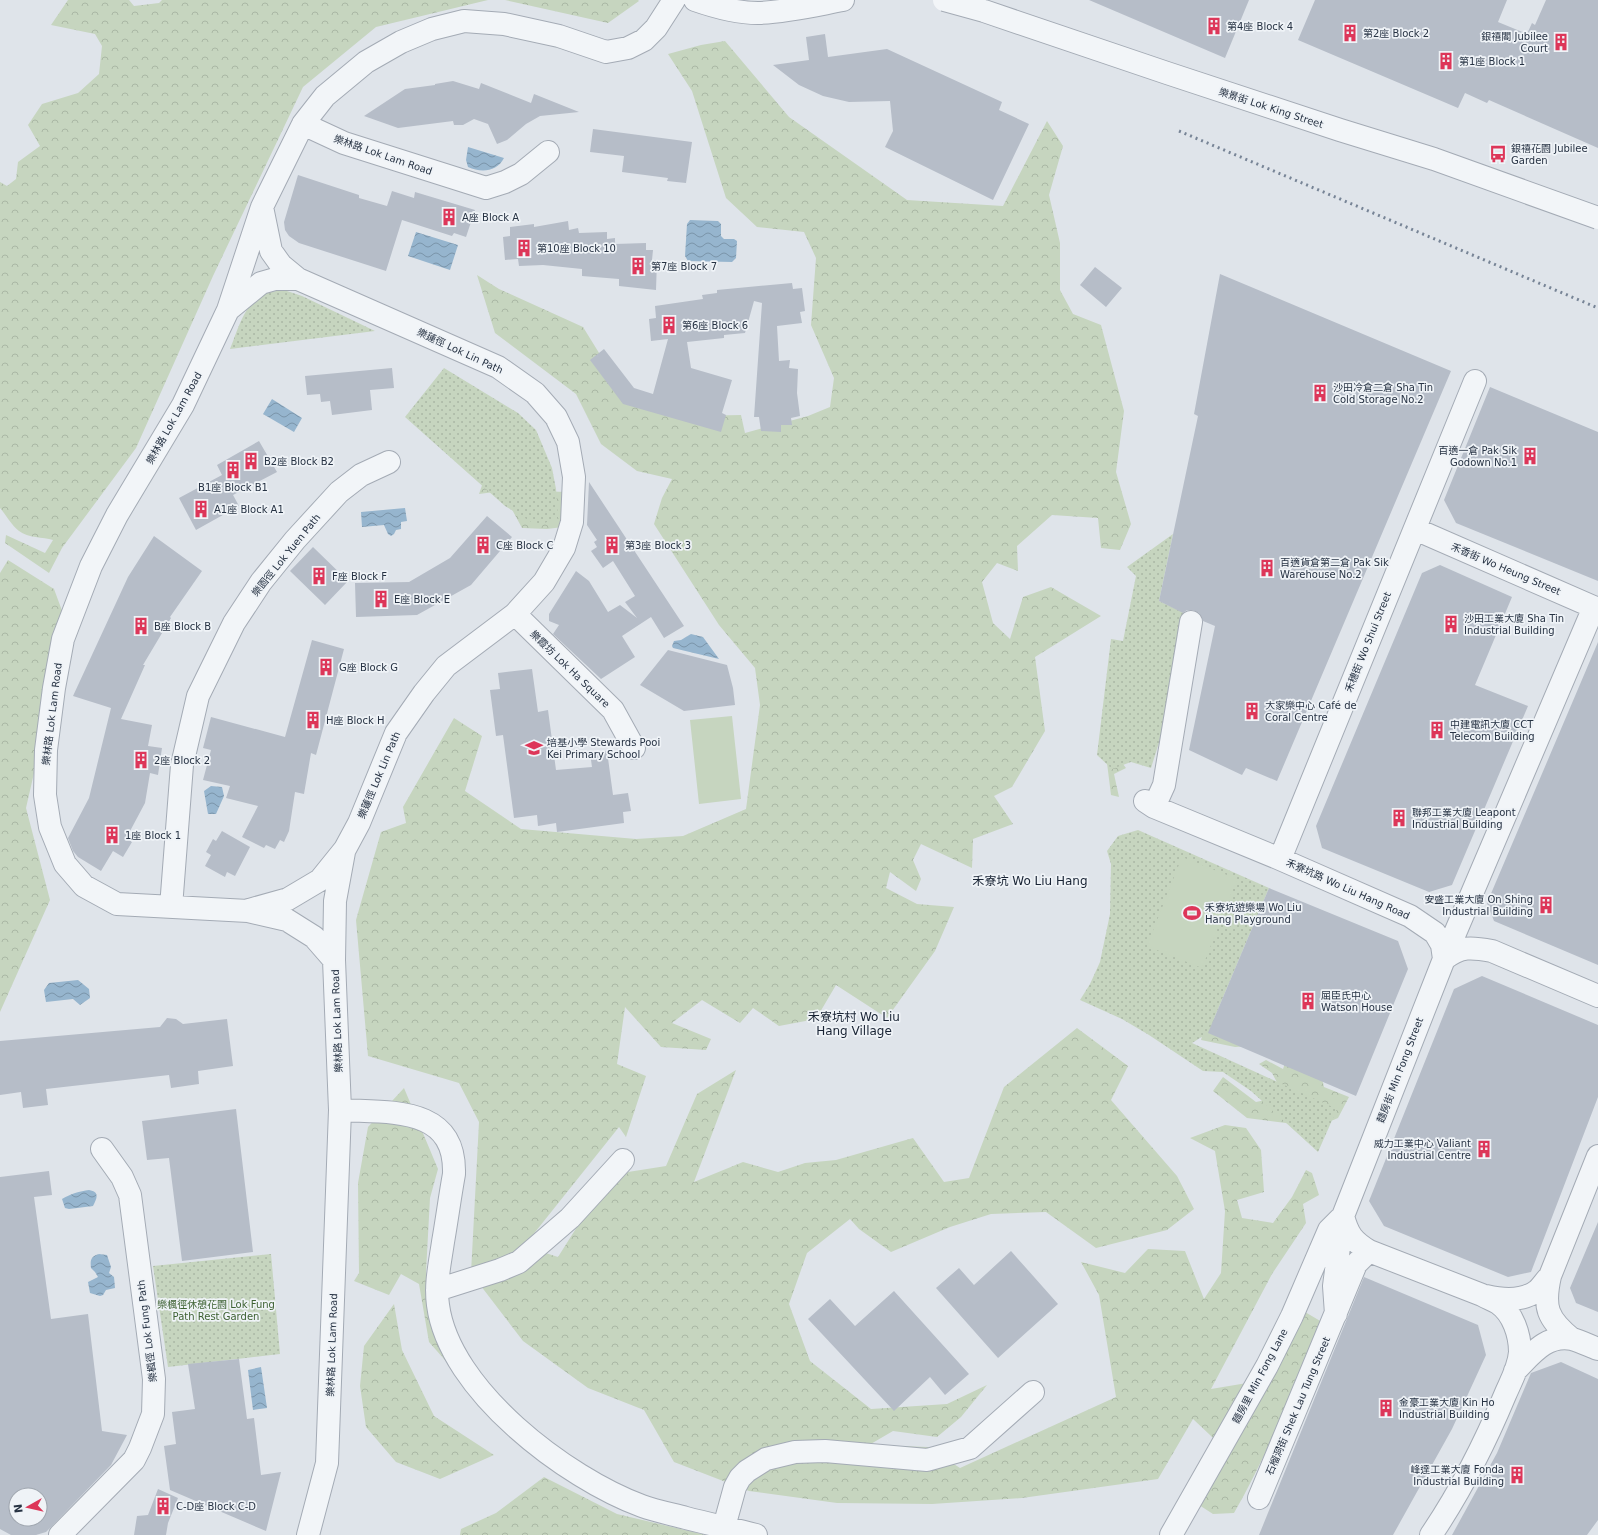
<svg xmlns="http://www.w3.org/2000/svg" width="1598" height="1535" font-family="'DejaVu Sans','Noto Sans TC',sans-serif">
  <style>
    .forest { fill: url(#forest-crowns) }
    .park { fill: url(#park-dots) }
    .garden { fill: #c6d5bf }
    .water { fill: url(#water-waves) }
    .building { fill: #b6bdc8; fill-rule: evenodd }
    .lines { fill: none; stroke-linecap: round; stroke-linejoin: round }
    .minor-casing { stroke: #a4abb5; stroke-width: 24 }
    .minor { stroke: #f2f5f8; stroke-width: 22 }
    .rail { stroke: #778496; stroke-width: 3; stroke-dasharray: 2 4; stroke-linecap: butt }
    .minor-bridge-casing { stroke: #a4abb5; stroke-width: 24; stroke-linecap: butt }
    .minor-bridge { stroke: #f2f5f8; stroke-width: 22 }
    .labels { text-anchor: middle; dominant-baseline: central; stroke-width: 3.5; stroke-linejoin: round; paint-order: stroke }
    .poi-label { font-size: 10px; fill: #263243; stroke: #eff3f7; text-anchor: start }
    .street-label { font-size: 10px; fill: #263243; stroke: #eff3f7 }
    .park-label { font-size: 10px; fill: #3d6132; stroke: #eff3f7 }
    .quarter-label { font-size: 12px; fill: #182334; stroke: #eff3f7 }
  </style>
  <defs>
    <pattern id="forest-crowns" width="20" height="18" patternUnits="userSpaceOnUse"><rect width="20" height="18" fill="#c6d5bf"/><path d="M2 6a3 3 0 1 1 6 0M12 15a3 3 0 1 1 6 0" fill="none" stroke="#aab7a5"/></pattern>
    <pattern id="park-dots" width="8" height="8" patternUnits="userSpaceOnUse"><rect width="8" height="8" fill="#c6d5bf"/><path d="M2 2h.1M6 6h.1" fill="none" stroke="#aab7a5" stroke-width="1.8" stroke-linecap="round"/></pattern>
    <pattern id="water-waves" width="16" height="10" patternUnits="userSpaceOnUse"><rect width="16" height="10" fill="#96b5ce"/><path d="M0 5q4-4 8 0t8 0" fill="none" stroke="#7a94a9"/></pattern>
  </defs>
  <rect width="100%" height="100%" fill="#dfe4ea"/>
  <path class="forest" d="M68,0H129L134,6L159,3L162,0H488L376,27L303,87L213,276L136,448L62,548L49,573L5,543L6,535L45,553L53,540C43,537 28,538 19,531C12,526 6,515 0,508V182L7,186L16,179L18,162L40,146L28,125L42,104L78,93L99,74L102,46L95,34L51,25Z
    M505,0H638L639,1L608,23Z
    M725,41L789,117L907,200L1003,206L1047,121L1063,146L1049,195L1060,243V290L1073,314L1101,325L1124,411L1116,472L1131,524L1120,550L1101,548L1098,518L1052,515L1017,546L1018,571L997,563L982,582L993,623L1010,639L1023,597L1051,587L1101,616L1035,657L1045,731L1012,787L994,796L1013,824L973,839L972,868L921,844L913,860L921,879L916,891L890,872L886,888L917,904L954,907L935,951L887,1018L836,985L816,1019L779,1026L753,1008L740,1023L702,1000L672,1023L711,1039L706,1050L661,1047L625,1007L617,1064L646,1076L626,1137L619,1127L524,1246L558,1257L582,1219L628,1172L666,1166L697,1094L736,1070L694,1182L743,1162L778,1172L805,1163L836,1160L913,1138L944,1182L969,1178L1004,1087L1077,1028L1128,1066L1111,1100L1177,1176L1194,1209L1167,1230L1096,1248L1046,1212L991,1214L950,1227L891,1252L859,1229L850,1219L807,1253L789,1304L810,1361L871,1409L947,1404L987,1385L961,1417L937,1437L893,1431L869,1445L928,1447L960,1468L1116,1397L1099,1295L1081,1262L1125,1273L1148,1249L1185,1251L1204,1299L1221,1273L1225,1211L1215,1151L1190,1138L1225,1125L1246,1128L1261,1150L1264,1192L1237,1200L1242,1218L1273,1223L1292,1197L1306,1170L1312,1173L1319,1195L1303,1204L1306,1223L1272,1274L1211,1389L1271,1379L1305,1312L1322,1322C1294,1387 1269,1452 1234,1513L1213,1514L1199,1505L1228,1452L1193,1419L1158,1479L1022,1498L932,1504L837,1503L749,1491L674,1462L644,1410L588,1388L523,1341L471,1273L479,1122L459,1083L368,1056L356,920L381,832L406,823L403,807L454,718L482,736L465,791L521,829L636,839L683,836L746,809L760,705L755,668L719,625L654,524L662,498L672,479L637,471L601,444L576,394L495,333L477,275L499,289L583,327L617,382L692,416L741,415L745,433L808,416L830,407L834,378L811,325L816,258L804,232L757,227L726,198L692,91L668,54L701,45Z
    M488,468L540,491L566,492L563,527L547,529L522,528L502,491L479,494Z
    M8,560L54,589L64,616L48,712L26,808L50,900L0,1012V573Z
    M1104,739L1126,768L1114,774L1119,797L1111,795Z
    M1208,1013L1250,1046L1235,1047L1201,1040Z
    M1289,1052L1318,1062L1324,1087L1349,1097L1338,1118L1317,1127L1247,1118L1213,1091L1223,1077L1256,1102L1284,1096L1272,1073L1259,1064L1266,1060L1283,1069Z
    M404,1088L438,1169L430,1198L426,1272L451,1367L429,1342L419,1284L401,1274L389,1295L354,1281L359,1273L358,1183L368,1127Z
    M394,1304L402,1350L434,1416L494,1455L440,1479L396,1462L366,1427L360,1386L364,1346Z
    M544,1477L617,1514L706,1535H460L461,1529L496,1513Z"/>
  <path class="park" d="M284,290L302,296L375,331L230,349C238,330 244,302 266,293C271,291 279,291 284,290Z
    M444,368L518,413L536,430L552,468L556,489L558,517L538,526L505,506L405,417Z
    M1173,534L1159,601L1198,619L1151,768L1131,762L1112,769L1097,755L1111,639L1123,641L1136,576L1127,567Z
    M1138,830L1269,888L1208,1033L1192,1043L1337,1109L1318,1152L1251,1091L1223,1072L1203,1071L1149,1035L1122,1019L1080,1000L1090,984L1100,962L1110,914L1111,864L1107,851L1118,836Z
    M271,1254L280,1354L168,1367L153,1266Z"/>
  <path class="garden" d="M732,716L741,799L699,804L690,720Z
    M1182,857L1237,879L1202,968L1147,946Z"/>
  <path class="water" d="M468,147L504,158C497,172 481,173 468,167L466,160Z
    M690,220L718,221L721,224V236L724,239H734L737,241L736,258L732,262L688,261L685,256L687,224Z
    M416,232L458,245L450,270L408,256Z
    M272,399L302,418L294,432L263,414Z
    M405,508L407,521L401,522V529L396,530L394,534L391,536L388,534L384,525L362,527L361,512Z
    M691,634L703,637L719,659L673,648L672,646L674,641L681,640Z
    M211,786L222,787L224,796L216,814H208L204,791Z
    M78,980L89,989L90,998L80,1005L73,999L46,1002L44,990L49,983Z
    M89,1190C100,1192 97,1198 93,1206L69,1209L65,1208L62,1199C70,1194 80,1191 89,1190Z
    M99,1254L107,1255L111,1267L109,1273L114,1277L115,1288L106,1290L103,1295L100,1296L90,1293L88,1282L98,1277L95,1272L91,1268C90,1260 91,1256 99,1254Z
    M261,1367L267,1408L253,1410L248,1370Z"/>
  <path class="building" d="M1089,0H1249L1225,58Z
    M1315,0H1507L1498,22L1527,34L1532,23L1535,25L1546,0H1598V148L1489,100L1487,103L1465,93L1458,108L1298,40Z
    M825,34L828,57L887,49L1002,102L999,110L1029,124L993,200L885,147L893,131L890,101L849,102L823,96L799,85L773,65L809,60L806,37Z
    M453,81L479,89L481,83L531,103L534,94L579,112L540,116L526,124L507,140L497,144L488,124L474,119L463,125H454L453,121L398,128L364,116L405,89L435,85V84Z
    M593,129L692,142L686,183L667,181L668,178L622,172L624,156L590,152Z
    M298,175L359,195V198L387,206L392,191L414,198L415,192L475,210L466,237L454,233L452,236L402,220L386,271L299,243L289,236L285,230L284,222Z
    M568,221L569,230L578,228L579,233L607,232V239L615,238V244L646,243V250H653L652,260H657L656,290L619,286V279L582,276V269L543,265L519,266L518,259L505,260L503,237L510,236V227L534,224V227Z
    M1095,267L1122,288L1106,307L1080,285Z
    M1220,274L1451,371L1277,781L1246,768L1242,775L1189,750L1215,626L1203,621L1199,613L1193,610H1187L1183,613L1159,601L1198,416L1194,414Z
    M792,283L793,289L802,288L805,311L800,312L802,323L777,326L779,361L790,360L789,368L798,369L797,393L800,416L791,418L792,425H781V432L761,431L759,417H754L762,303L754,301L745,333L724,335V338L687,342L691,368L732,380L722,413L726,415L721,432L623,404L590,360L604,349L634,388L653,394L668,339L651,341L649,319L656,318L655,306L703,299L702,295L717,293V290Z
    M392,368L394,388L370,390L372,410L332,415L330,401L321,402L320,394L307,395L305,376Z
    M1490,387L1598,432V581L1456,523L1444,500Z
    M259,441L277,472L233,495L239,506L196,530L179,498L222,475L217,465Z
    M589,482L684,626L664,638L651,617L622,636L635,657L601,679L553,634L559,625L549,621V614L576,571L589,581L608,612L620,605L637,618L625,602L635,596L613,561L603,568L591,551L597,547L594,542L597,540L587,525Z
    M487,516L512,537L471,585L417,615L356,617L355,583L409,582L450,558Z
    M154,536L202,571L170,617L171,618L143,665H145L121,719L152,725L148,746L162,748L158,775L150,773L145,803L129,833L135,837L123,857L113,851L101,871L78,857L73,851L68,838L89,798L111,708L73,696L128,577Z
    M313,547L348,581L325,605L290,571Z
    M1440,565L1512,597L1475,685L1528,706L1452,885L1429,892L1322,848L1316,826L1422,573Z
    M312,640L344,649L316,755L311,753L304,794L295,792L289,831L284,842L280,840L275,849L266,845L264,848L242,837L258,806L226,798L230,786L203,780L211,750L203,748L211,717L285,737Z
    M1598,642V965L1494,921L1487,903Z
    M668,650L727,665L733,688L735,705L684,711L640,685Z
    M532,669L538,712L548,710L556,770L592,767L590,753L607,751L613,795L628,793L631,811L623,812L624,823L557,832L556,823L538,826L537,815L514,818L503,735L496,736L490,690L500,689L498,673Z
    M222,831L250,847L235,876L227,872L225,877L205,866L211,855L206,852L213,839L216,841Z
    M1269,888L1398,941L1408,969L1356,1096L1208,1033Z
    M1482,976L1598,1025V1097L1531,1272L1508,1277L1384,1226L1369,1201L1454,989Z
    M167,1018L176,1019L183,1024L227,1019L233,1066L198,1071L199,1084L171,1088L169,1075L46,1089L48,1105L23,1108L21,1092L0,1095V1041L160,1027Z
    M236,1109L253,1252L182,1261L169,1158L147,1160L142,1121Z
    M49,1171L52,1195L34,1197L51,1319L88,1314L102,1431L127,1435L111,1465L49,1529L46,1532L36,1535H11L0,1529V1177ZM16,1495H40V1519H16Z
    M1598,1222V1312L1576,1303L1570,1288Z
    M1011,1251L1058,1304L998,1358L936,1288L959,1268L974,1285Z
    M1364,1277L1478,1325L1486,1355L1452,1429L1393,1535H1259Z
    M894,1291L969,1374L945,1395L930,1377L894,1411L808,1319L830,1299L855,1326Z
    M239,1359L247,1419L254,1418L261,1475L281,1472L266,1531L170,1490L164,1446L176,1444L172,1412L195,1409L188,1364Z
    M1561,1362L1598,1379V1520L1587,1535H1452L1497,1453L1531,1373Z
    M158,1489L178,1498L168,1523L166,1535H134L137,1516L148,1515Z"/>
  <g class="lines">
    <g class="minor-casing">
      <path id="minor" d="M695,0C715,7 737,13 758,13C787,12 816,5 843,0
        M303,124L344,143L486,188L505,182L521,174L548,152
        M228,310L261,283L275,279H298
        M1415,529L1598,609
        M515,614L613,710L634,748
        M1145,801L1154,807L1280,859L1410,916L1435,933L1442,945L1444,959
        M1154,807L1164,785L1191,622
        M1280,859L1475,381
        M171,907L182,765L198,696L234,623L261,582L295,540L339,492L361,475L389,462
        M249,910L288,899L320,880L345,849L359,823L396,733L424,693L446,666L515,614L544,582L564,548L572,522L574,477L568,442L556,417L535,393L498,367L298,279L281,265L271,251L262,207
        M1444,959C1461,946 1471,947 1492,951L1598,996
        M334,960L314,937L287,920L248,911L117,904L84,886L65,864L50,827L45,795L46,750L54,688L63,639L91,566L117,515L183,405L228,310L262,207L303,124L325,96L366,62L401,42L432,29L464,21L504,24L559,36L606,52L628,48L644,40L656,28L674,0
        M340,1110C389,1113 456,1105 454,1174C450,1196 447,1219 443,1242C440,1263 435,1284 438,1305C449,1390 566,1478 642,1506C656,1511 671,1514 686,1518C709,1524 733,1529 756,1535
        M1343,1216C1348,1235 1353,1241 1369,1251L1482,1295C1487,1298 1493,1300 1498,1303C1513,1313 1520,1335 1520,1352C1519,1367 1511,1381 1505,1395C1485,1443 1460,1492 1431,1535
        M437,1290L500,1270L519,1262L570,1218L623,1160
        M1486,1296C1503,1300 1523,1302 1538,1290C1542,1286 1546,1280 1550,1276
        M1336,1314L1334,1286L1343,1216L1444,959L1594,607
        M1572,1339C1547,1319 1543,1307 1550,1276L1598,1156
        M1515,1371C1531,1355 1546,1334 1572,1339C1580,1341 1590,1346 1598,1349
        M1259,1498L1356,1264L1369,1251
        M724,1527L735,1487L740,1478L747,1471L766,1459L795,1452L825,1451L927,1460L970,1448L1033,1392
        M60,1535L134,1460L140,1448L153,1414L154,1379L130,1195L122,1177L102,1149
        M308,1535L327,1463L340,1110L334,960L335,901L344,852
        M1171,1535L1267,1366L1292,1316L1329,1230L1340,1219"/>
    </g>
    <use href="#minor" class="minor"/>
    <path class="rail" d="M1179,131L1598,308"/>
    <g class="minor-bridge-casing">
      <path id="minor-bridge" d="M944,0L984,11L1167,73L1340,130L1434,159L1598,218"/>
    </g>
    <use href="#minor-bridge" class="minor-bridge"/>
  </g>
  <defs>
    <g id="building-bare" transform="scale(1.38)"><path d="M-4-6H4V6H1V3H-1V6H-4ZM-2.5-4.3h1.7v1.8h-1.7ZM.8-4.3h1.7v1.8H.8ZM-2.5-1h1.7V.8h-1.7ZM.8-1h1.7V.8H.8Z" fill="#dd3659" stroke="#eff3f7" stroke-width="2.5" paint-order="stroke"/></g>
    <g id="bus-bare" transform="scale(1.38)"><path d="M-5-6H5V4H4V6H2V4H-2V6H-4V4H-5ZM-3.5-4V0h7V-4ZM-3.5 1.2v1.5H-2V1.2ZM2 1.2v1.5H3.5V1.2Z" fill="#dd3659" stroke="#eff3f7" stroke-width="2.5" paint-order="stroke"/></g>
    <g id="school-bare" transform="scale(1.38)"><path d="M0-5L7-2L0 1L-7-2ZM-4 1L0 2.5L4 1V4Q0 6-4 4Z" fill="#dd3659" stroke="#eff3f7" stroke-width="2.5" paint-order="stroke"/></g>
    <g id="stadium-bare" transform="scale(1.38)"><path d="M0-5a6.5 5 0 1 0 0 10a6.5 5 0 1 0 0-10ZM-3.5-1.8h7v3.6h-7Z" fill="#dd3659" stroke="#eff3f7" stroke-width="2.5" paint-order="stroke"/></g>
  </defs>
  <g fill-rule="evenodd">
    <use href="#building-bare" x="1214" y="26"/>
    <use href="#building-bare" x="1350" y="33"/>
    <use href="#building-bare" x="1561" y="42"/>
    <use href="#building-bare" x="1446" y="61"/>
    <use href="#bus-bare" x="1498" y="154"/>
    <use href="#building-bare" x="449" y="217"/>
    <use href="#building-bare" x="524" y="248"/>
    <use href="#building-bare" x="638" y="266"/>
    <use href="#building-bare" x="669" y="325"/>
    <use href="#building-bare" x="1320" y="393"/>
    <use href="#building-bare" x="1530" y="456"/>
    <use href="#building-bare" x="251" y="461"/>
    <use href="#building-bare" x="233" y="470"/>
    <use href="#building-bare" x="201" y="509"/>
    <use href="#building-bare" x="483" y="545"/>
    <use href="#building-bare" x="612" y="545"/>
    <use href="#building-bare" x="1267" y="568"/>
    <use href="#building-bare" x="319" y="576"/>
    <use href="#building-bare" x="381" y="599"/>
    <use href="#building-bare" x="1451" y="624"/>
    <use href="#building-bare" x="141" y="626"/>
    <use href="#building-bare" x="326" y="667"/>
    <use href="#building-bare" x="1252" y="711"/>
    <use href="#building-bare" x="313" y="720"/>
    <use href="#building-bare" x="1437" y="730"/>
    <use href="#school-bare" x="534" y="748"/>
    <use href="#building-bare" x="141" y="760"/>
    <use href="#building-bare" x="1399" y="818"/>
    <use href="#building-bare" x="112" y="835"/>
    <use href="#building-bare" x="1546" y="905"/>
    <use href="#stadium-bare" x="1192" y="913"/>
    <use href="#building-bare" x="1308" y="1001"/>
    <use href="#building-bare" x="1484" y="1149"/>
    <use href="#building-bare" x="1386" y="1408"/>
    <use href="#building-bare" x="1517" y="1475"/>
    <use href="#building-bare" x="163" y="1506"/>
  </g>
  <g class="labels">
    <g class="poi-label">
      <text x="1227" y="26">第4座 Block 4</text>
      <text x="1363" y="33">第2座 Block 2</text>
      <text x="1548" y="36" text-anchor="end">銀禧閣 Jubilee<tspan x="1548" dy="12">Court</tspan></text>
      <text x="1459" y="61">第1座 Block 1</text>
      <text x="1511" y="148">銀禧花園 Jubilee<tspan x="1511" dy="12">Garden</tspan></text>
      <text x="462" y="217">A座 Block A</text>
      <text x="537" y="248">第10座 Block 10</text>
      <text x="651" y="266">第7座 Block 7</text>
      <text x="682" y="325">第6座 Block 6</text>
      <text x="1333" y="387">沙田冷倉二倉 Sha Tin<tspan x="1333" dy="12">Cold Storage No.2</tspan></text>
      <text x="1517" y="450" text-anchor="end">百適一倉 Pak Sik<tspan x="1517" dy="12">Godown No.1</tspan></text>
      <text x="264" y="461">B2座 Block B2</text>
      <text x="233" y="487" text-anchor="middle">B1座 Block B1</text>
      <text x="214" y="509">A1座 Block A1</text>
      <text x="496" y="545">C座 Block C</text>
      <text x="625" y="545">第3座 Block 3</text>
      <text x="1280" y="562">百適貨倉第二倉 Pak Sik<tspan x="1280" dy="12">Warehouse No.2</tspan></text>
      <text x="332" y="576">F座 Block F</text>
      <text x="394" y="599">E座 Block E</text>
      <text x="1464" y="618">沙田工業大廈 Sha Tin<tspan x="1464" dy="12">Industrial Building</tspan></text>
      <text x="154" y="626">B座 Block B</text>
      <text x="339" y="667">G座 Block G</text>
      <text x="1265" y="705">大家樂中心 Café de<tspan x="1265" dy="12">Coral Centre</tspan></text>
      <text x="326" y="720">H座 Block H</text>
      <text x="1450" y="724">中建電訊大廈 CCT<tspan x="1450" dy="12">Telecom Building</tspan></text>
      <text x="547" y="742">培基小學 Stewards Pooi<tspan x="547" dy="12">Kei Primary School</tspan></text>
      <text x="154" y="760">2座 Block 2</text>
      <text x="1412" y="812">聯邦工業大廈 Leapont<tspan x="1412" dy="12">Industrial Building</tspan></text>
      <text x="125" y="835">1座 Block 1</text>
      <text x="1533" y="899" text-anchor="end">安盛工業大廈 On Shing<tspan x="1533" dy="12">Industrial Building</tspan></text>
      <text x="1205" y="907">禾寮坑遊樂場 Wo Liu<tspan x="1205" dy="12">Hang Playground</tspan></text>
      <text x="1321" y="995">屈臣氏中心<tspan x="1321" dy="12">Watson House</tspan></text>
      <text x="1471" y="1143" text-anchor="end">威力工業中心 Valiant<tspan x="1471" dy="12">Industrial Centre</tspan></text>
      <text x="1399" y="1402">金豪工業大廈 Kin Ho<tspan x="1399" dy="12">Industrial Building</tspan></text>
      <text x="1504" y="1469" text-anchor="end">峰達工業大廈 Fonda<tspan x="1504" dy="12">Industrial Building</tspan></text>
      <text x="176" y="1506">C-D座 Block C-D</text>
    </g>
    <g class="street-label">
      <text transform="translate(1271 108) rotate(18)">樂景街 Lok King Street</text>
      <text transform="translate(383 155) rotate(19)">樂林路 Lok Lam Road</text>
      <text transform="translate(460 351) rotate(25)">樂蓮徑 Lok Lin Path</text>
      <text transform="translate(174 418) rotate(-61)">樂林路 Lok Lam Road</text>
      <text transform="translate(286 555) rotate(-51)">樂園徑 Lok Yuen Path</text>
      <text transform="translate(1506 569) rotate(23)">禾香街 Wo Heung Street</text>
      <text transform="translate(1368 642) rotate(-68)">禾穗街 Wo Shui Street</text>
      <text transform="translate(570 669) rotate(44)">樂霞坊 Lok Ha Square</text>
      <text transform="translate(52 714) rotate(-83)">樂林路 Lok Lam Road</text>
      <text transform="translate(379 775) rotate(-67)">樂蓮徑 Lok Lin Path</text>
      <text transform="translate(1348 889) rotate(24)">禾寮坑路 Wo Liu Hang Road</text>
      <text transform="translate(337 1021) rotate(-92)">樂林路 Lok Lam Road</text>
      <text transform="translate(1400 1070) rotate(-69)">麵房街 Min Fong Street</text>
      <text transform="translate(147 1331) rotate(-97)">樂楓徑 Lok Fung Path</text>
      <text transform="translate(332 1345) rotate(-88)">樂林路 Lok Lam Road</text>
      <text transform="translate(1260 1376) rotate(-62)">麵房里 Min Fong Lane</text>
      <text transform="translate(1298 1406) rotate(-67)">石榴洞街 Shek Lau Tung Street</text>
    </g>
    <g class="park-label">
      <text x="216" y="1304">樂楓徑休憩花園 Lok Fung<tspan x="216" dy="12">Path Rest Garden</tspan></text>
    </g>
    <g class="quarter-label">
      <text x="1030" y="881">禾寮坑 Wo Liu Hang</text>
      <text x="854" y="1017">禾寮坑村 Wo Liu<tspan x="854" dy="14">Hang Village</tspan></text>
    </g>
  </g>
  <g transform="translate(28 1507) rotate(262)"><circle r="19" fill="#eff3f7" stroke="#9fa6af"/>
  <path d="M0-3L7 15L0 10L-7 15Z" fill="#dd3659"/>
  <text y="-6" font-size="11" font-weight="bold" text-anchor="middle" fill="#263243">N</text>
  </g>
</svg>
